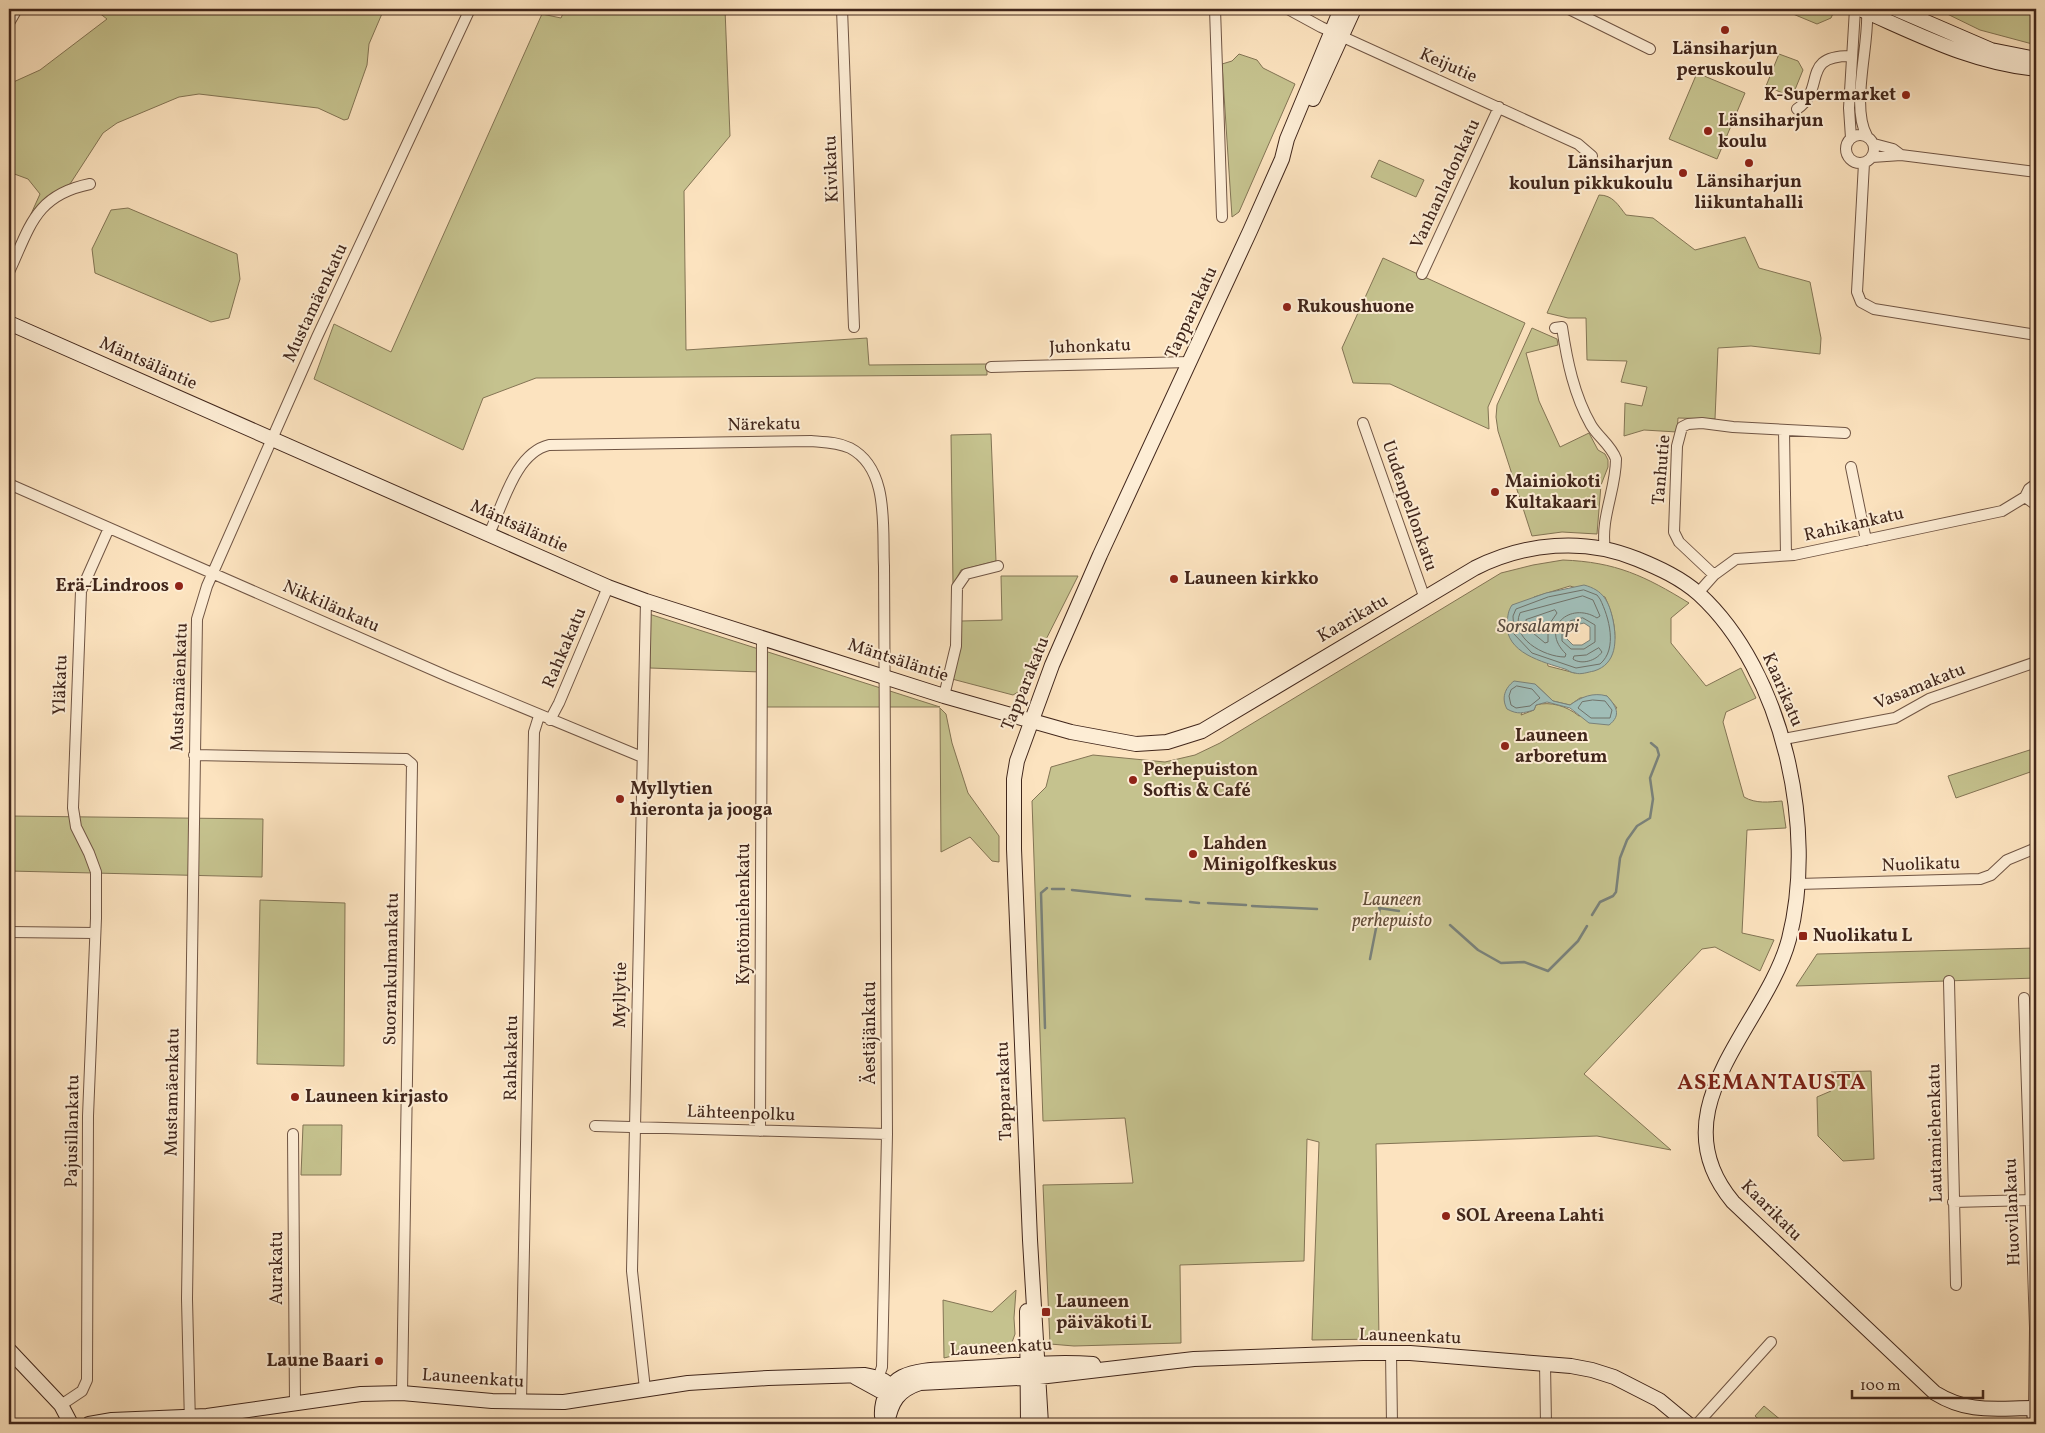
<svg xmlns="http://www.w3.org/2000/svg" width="2045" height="1433" font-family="Vollkorn,serif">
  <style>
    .green { fill: #c5c28e; stroke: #837454; fill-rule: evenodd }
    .water { fill: #a0bdb7; stroke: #7a8179; fill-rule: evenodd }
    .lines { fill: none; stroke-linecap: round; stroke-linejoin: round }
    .shore { stroke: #707269; stroke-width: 1 }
    .stream { stroke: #7a8179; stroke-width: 2.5 }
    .street-casing { stroke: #705544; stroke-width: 12 }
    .secondary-casing { stroke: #41261b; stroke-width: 16 }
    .street { stroke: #fdedd5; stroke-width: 10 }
    .secondary { stroke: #fdedd5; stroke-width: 14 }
    .poi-dot { fill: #8f2418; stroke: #fdedd5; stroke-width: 2 }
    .labels { text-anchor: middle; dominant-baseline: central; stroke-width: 4; stroke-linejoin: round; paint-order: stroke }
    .poi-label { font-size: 18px; font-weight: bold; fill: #41261b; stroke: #fdedd5; text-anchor: start }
    .street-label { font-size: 18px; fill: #41261b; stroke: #fdedd5 }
    .park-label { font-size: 18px; font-style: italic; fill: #624d38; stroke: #fdedd5 }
    .water-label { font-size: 19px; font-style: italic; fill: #594c42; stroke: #fdedd5 }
    .district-label { font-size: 22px; font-weight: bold; letter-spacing: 1px; fill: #7a1f14; stroke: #fdedd5 }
  </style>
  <rect width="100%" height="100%" fill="#fce3bf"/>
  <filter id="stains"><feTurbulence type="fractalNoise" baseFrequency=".004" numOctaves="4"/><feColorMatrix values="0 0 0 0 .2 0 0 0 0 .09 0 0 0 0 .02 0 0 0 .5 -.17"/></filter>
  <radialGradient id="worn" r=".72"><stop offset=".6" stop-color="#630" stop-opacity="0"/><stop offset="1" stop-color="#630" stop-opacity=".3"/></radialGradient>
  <path class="green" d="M94,9H384L369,44L367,65L348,119L344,120L318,108L199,94L179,97L117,123L103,133L70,184L51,194L31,214L40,194L28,179L9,172V84L40,70L107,19Z
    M565,9H725L730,136L684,191L686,350L867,338L869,365L987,364V375L536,378L483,398L463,450L314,379L334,324L391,352L542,14L561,18Z
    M1781,9H1835L1831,18L1817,24Z
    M1937,9H2036V45L1980,30Z
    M1239,54L1257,60L1263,68L1295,84L1239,212L1232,217L1222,64L1232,61Z
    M1779,54L1798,61L1803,70L1792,97L1766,86Z
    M1697,73L1745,93L1717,159L1669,139Z
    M1379,160L1424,180L1416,197L1371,177Z
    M1599,195C1613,195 1618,205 1626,215L1653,218L1695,250L1745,237L1759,268L1810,282L1821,338L1820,354L1751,346L1718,348L1715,419L1678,418L1677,432L1644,430L1624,436L1625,403L1642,406L1647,387L1621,382L1627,361L1587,360L1586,318H1568L1547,313Z
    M128,208L237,254L240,279L229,318L211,322L95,273L92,249L111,210Z
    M1383,258L1525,323L1488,407L1489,429L1390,384L1353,383L1342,348Z
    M1532,328L1557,339L1558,345L1526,353L1539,401L1560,447L1589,433L1598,450L1605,454L1608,460V467L1601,485L1597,534L1562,532L1532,536L1498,431L1496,417L1497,405Z
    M991,434L996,561L961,570L953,586L951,435Z
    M1563,560C1616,562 1645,576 1689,603L1671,618V643L1706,686L1741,668L1756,698L1726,712L1723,722L1744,797C1756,804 1769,802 1782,801L1786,828L1747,830L1742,933L1774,940L1760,971L1715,947L1702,949L1584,1074L1671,1150L1597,1136L1376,1144L1379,1339L1312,1340L1319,1142L1307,1139L1304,1261L1180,1265L1181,1343L1074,1346L1050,1344L1043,1185L1133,1183L1125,1118L1043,1121L1032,801L1046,787L1051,767L1093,755L1165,762L1195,755L1220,743L1501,573L1533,565ZM1570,586L1605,597C1611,611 1617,628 1614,644L1575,673L1548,666L1534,597ZM1535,684L1553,701L1570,705L1580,698L1607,696L1617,708L1579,716C1567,706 1550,701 1536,705L1534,710L1521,715Z
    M1001,576H1078L1020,691L1013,695L952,679L961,621L1002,620Z
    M649,614L940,707H762L761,672L650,668Z
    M940,708L946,714L952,743L968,793L999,836V862L992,861L970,837L941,852Z
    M2036,748V770L1956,798L1948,776Z
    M9,816L263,819L262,877L9,871Z
    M260,900L345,903L344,1066L257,1064Z
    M2036,948V978L1796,986L1817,954Z
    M1871,1071L1874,1159L1843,1161L1818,1136L1817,1097L1831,1091V1072Z
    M303,1125H342L341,1175H301Z
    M1016,1290L1014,1318L1015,1334L1010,1348L1002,1354L964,1353L944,1358L943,1300L992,1312Z
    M1764,1406L1782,1421L1779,1424H1764L1755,1416Z"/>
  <path class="water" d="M1584,585C1603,590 1609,601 1613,620C1617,640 1617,664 1594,671C1588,672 1581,675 1575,673C1571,673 1568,670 1565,669C1543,662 1505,653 1507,623C1508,615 1508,611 1512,605L1546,593ZM1584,623L1590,627V640L1582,645H1573L1567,639L1566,631L1572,626Z
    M1514,681L1535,684L1553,701L1570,705C1581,697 1593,692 1607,696C1616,706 1622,715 1609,725L1589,723L1570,708L1547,702L1536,705L1534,710C1523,713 1518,715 1507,709C1501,698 1505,688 1514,681Z"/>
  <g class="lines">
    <path class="shore" d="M1584,590L1597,595L1600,599C1609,617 1618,649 1600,664L1576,668L1532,653L1514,634L1513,616L1516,609L1548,597Z
      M1583,596L1593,600L1600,616L1597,618C1570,601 1539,628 1566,654L1565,657C1544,657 1509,638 1520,613Z
      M1555,610L1557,613L1548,626V642L1545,643L1527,628L1526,620Z
      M1583,618L1595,625V642L1584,649H1571L1562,641V629L1570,621Z
      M1599,648L1602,652C1596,661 1581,665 1573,659L1574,656L1586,655Z
      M1517,686L1532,689L1540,698L1530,706L1516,708L1511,705L1509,696L1511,690Z
      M1593,700L1605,701L1612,710L1610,718H1591L1578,708L1582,702Z"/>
    <path class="stream" d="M1052,889H1064
      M1072,890L1130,896
      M1146,899L1181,901
      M1190,902L1199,903
      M1208,903L1246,905
      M1252,906L1317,909
      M1379,908L1399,911
      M1592,915L1600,902L1613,896L1616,892L1620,858L1627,840L1637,826L1650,818L1653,799L1650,778L1659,755L1657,748L1651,743
      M1450,925L1478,950L1501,963L1524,962L1548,971L1578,941L1587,926
      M1370,959L1380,908
      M1045,1028L1041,893L1047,888"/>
    <g class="street-casing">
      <path id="street" d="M842,9L854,327
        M1215,9L1222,217
        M1288,9L1321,27L1578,144L1592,156
        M1569,9L1650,49
        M1867,9C1870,43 1850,106 1867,136
        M9,23L17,9
        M1797,109C1827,89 1799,55 1852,56
        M1846 149a14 14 0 1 1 28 0a14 14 0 1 1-28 0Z
        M1851,138L1849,108L1855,9
        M1874,144L1893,149L1901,155
        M1872,157L1901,155L2036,172
        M1864,163L1857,292L1861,302L1874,309L2036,335
        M9,272C30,227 35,195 90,184
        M1422,274L1499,107
        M1555,328L1562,327C1567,361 1574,395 1591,425C1598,437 1611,445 1616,459C1616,490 1600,518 1605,550
        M991,367L1190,362
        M1363,423L1425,599
        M1784,431L1786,555
        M1851,467L1866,540
        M9,484L449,677L642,757
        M2025,497L2029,489L2036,484
        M2025,497L2036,505
        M489,534C503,505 515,453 549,445L811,441C824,442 838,442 850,448C890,469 882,528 884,566L887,1134L882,1367L876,1384
        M1714,575L1679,542L1674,532L1677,446L1682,427L1688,424L1702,423L1733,427L1845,433
        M1698,593L1714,575L1736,559L1794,555L2002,511L2025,497
        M944,696L956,646L957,587L966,574L998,566
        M550,720L559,703L608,587
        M1784,739L1895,718L1929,699L2036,662
        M194,755L406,759L412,764L402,1393
        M1798,884L1980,879L1991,875L2007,860L2036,848
        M9,932L95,933
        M1949,981L1956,1285
        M2024,998L2035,1328L2034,1408
        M595,1126L887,1134
        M760,1131L762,638
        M293,1134L295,1403
        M1953,1202L2036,1200
        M1391,1353L1392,1424
        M1545,1364L1546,1424
        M645,1389L632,1271L646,601
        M521,1402L534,732L539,716
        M61,1405L82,1391L87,1380L88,1116L96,918V872L89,853L76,827L73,808L81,591L109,528
        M190,1424L187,1299L197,619L207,586L317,337L470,9
        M1697,1424L1771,1342"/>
    </g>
    <g class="secondary-casing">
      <path id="secondary" d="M1860,9C1920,35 1970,62 2036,69
        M1896,9L1991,50L2036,59
        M1313,99L1354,9
        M9,323L608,587L646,601L944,696L1071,732L1136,744L1167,742L1202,731L1475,568C1525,543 1584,537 1637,559C1659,568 1681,578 1699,594C1784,672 1817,830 1789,939C1766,1026 1655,1109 1733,1202L1935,1393C1969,1414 1996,1408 2034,1408L2035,1424
        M1027,1311L1028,1424
        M9,1350L61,1405L71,1424
        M855,1377L886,1394L894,1395
        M882,1416C881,1401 888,1384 902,1377C920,1368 945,1370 966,1368C1008,1366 1051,1361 1093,1364
        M89,1424L112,1420L207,1416L361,1394L402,1393L492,1401L564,1402L688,1383L768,1378L864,1375C881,1378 889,1380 897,1396
        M887,1424C891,1402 898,1390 920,1383L1039,1377L1194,1359L1363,1353H1410L1571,1366L1592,1370L1614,1377L1659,1400L1688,1424
        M1041,1424L1030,1240L1014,849V779L1017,761L1052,665L1100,555L1250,231L1282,159L1287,139L1341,9"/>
    </g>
    <use href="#street" class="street"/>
    <use href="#secondary" class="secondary"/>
  </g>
  <g class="poi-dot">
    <circle cx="1725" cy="30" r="5"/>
    <circle cx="1906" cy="95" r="5"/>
    <circle cx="1708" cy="131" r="5"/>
    <circle cx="1749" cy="163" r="5"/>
    <circle cx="1683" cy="173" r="5"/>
    <circle cx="1287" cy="307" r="5"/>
    <circle cx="1495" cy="492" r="5"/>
    <circle cx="1174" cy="579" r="5"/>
    <circle cx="179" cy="586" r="5"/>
    <circle cx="1505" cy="746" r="5"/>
    <circle cx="1133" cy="780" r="5"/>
    <circle cx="620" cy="799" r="5"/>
    <circle cx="1193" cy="854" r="5"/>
    <rect x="1798" y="931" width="10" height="10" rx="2.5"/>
    <circle cx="295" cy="1097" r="5"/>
    <circle cx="1446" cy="1216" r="5"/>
    <rect x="1041" y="1307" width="10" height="10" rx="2.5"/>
    <circle cx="379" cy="1361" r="5"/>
  </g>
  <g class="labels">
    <g class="poi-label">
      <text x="1725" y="49" text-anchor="middle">Länsiharjun<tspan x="1725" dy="21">peruskoulu</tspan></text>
      <text x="1896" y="95" text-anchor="end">K-Supermarket</text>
      <text x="1718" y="121">Länsiharjun<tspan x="1718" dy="21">koulu</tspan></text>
      <text x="1673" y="163" text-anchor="end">Länsiharjun<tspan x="1673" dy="21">koulun pikkukoulu</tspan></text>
      <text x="1749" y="182" text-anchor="middle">Länsiharjun<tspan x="1749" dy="21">liikuntahalli</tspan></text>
      <text x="1297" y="307">Rukoushuone</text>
      <text x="1505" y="482">Mainiokoti<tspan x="1505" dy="21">Kultakaari</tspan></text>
      <text x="1184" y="579">Launeen kirkko</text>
      <text x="169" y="586" text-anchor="end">Erä-Lindroos</text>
      <text x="1515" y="736">Launeen<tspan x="1515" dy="21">arboretum</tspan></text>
      <text x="1143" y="770">Perhepuiston<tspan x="1143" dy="21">Softis &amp; Café</tspan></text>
      <text x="630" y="789">Myllytien<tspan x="630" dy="21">hieronta ja jooga</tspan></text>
      <text x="1203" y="844">Lahden<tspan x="1203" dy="21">Minigolfkeskus</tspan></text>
      <text x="1813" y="936">Nuolikatu L</text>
      <text x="305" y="1097">Launeen kirjasto</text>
      <text x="1456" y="1216">SOL Areena Lahti</text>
      <text x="1056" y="1302">Launeen<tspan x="1056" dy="21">päiväkoti L</tspan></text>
      <text x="369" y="1361" text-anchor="end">Laune Baari</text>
    </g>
    <g class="street-label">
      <text transform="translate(1448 66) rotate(24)">Keijutie</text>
      <text transform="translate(832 169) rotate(-92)">Kivikatu</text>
      <text transform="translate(1446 184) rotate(-65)">Vanhanladonkatu</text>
      <text transform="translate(316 303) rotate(-65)">Mustamäenkatu</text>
      <text transform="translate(1192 313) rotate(-65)">Tapparakatu</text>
      <text transform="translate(1090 347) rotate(-2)">Juhonkatu</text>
      <text transform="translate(148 364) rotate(24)">Mäntsäläntie</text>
      <text transform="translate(764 425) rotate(-1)">Närekatu</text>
      <text transform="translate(1662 470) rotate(-85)">Tanhutie</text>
      <text transform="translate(1409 506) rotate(71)">Uudenpellonkatu</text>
      <text transform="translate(1854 525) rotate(-13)">Rahikankatu</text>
      <text transform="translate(519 527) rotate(24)">Mäntsäläntie</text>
      <text transform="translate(331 607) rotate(24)">Nikkilänkatu</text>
      <text transform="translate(1353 619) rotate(-30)">Kaarikatu</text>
      <text transform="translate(565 648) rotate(-67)">Rahkakatu</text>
      <text transform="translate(898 661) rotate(18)">Mäntsäläntie</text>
      <text transform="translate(1026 684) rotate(-68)">Tapparakatu</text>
      <text transform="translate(61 685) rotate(-88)">Yläkatu</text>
      <text transform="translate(180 687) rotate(-88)">Mustamäenkatu</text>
      <text transform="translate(1920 687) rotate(-22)">Vasamakatu</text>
      <text transform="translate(1782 690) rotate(67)">Kaarikatu</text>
      <text transform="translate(1921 865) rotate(-2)">Nuolikatu</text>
      <text transform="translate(744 914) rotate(-90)">Kyntömiehenkatu</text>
      <text transform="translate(392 969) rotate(-89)">Suorankulmankatu</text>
      <text transform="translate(621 995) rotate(-89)">Myllytie</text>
      <text transform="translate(870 1033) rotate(-90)">Äestäjänkatu</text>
      <text transform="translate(512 1058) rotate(-89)">Rahkakatu</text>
      <text transform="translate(1005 1091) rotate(-92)">Tapparakatu</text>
      <text transform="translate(173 1092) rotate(-89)">Mustamäenkatu</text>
      <text transform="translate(741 1114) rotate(2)">Lähteenpolku</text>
      <text transform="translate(73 1131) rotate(-89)">Pajusillankatu</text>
      <text transform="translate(1936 1133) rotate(-91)">Lautamiehenkatu</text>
      <text transform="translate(1771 1211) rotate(45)">Kaarikatu</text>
      <text transform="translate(2013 1212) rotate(-92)">Huovilankatu</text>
      <text transform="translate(277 1268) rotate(-90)">Aurakatu</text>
      <text transform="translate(1410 1337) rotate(2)">Launeenkatu</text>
      <text transform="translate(1001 1348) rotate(-3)">Launeenkatu</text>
      <text transform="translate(473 1379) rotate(4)">Launeenkatu</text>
    </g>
    <g class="park-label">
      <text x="1392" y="900">Launeen<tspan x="1392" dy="21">perhepuisto</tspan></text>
    </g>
    <g class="water-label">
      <text x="1538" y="627">Sorsalampi</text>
    </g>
    <g class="district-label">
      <text x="1772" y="1083">ASEMANTAUSTA</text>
    </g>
  </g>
  <rect width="2045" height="1433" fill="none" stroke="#fce3bf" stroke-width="30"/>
  <rect x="10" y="10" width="2025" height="1413" fill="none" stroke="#41261b" stroke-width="2.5"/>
  <rect x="15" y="15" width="2015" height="1403" fill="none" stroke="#41261b"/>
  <path d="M1852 1390v8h131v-8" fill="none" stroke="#41261b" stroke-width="2.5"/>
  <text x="1860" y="1390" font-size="15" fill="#41261b" stroke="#fdedd5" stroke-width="4" paint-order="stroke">100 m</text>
  <rect width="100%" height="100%" filter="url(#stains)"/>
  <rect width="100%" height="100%" fill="url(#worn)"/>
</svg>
